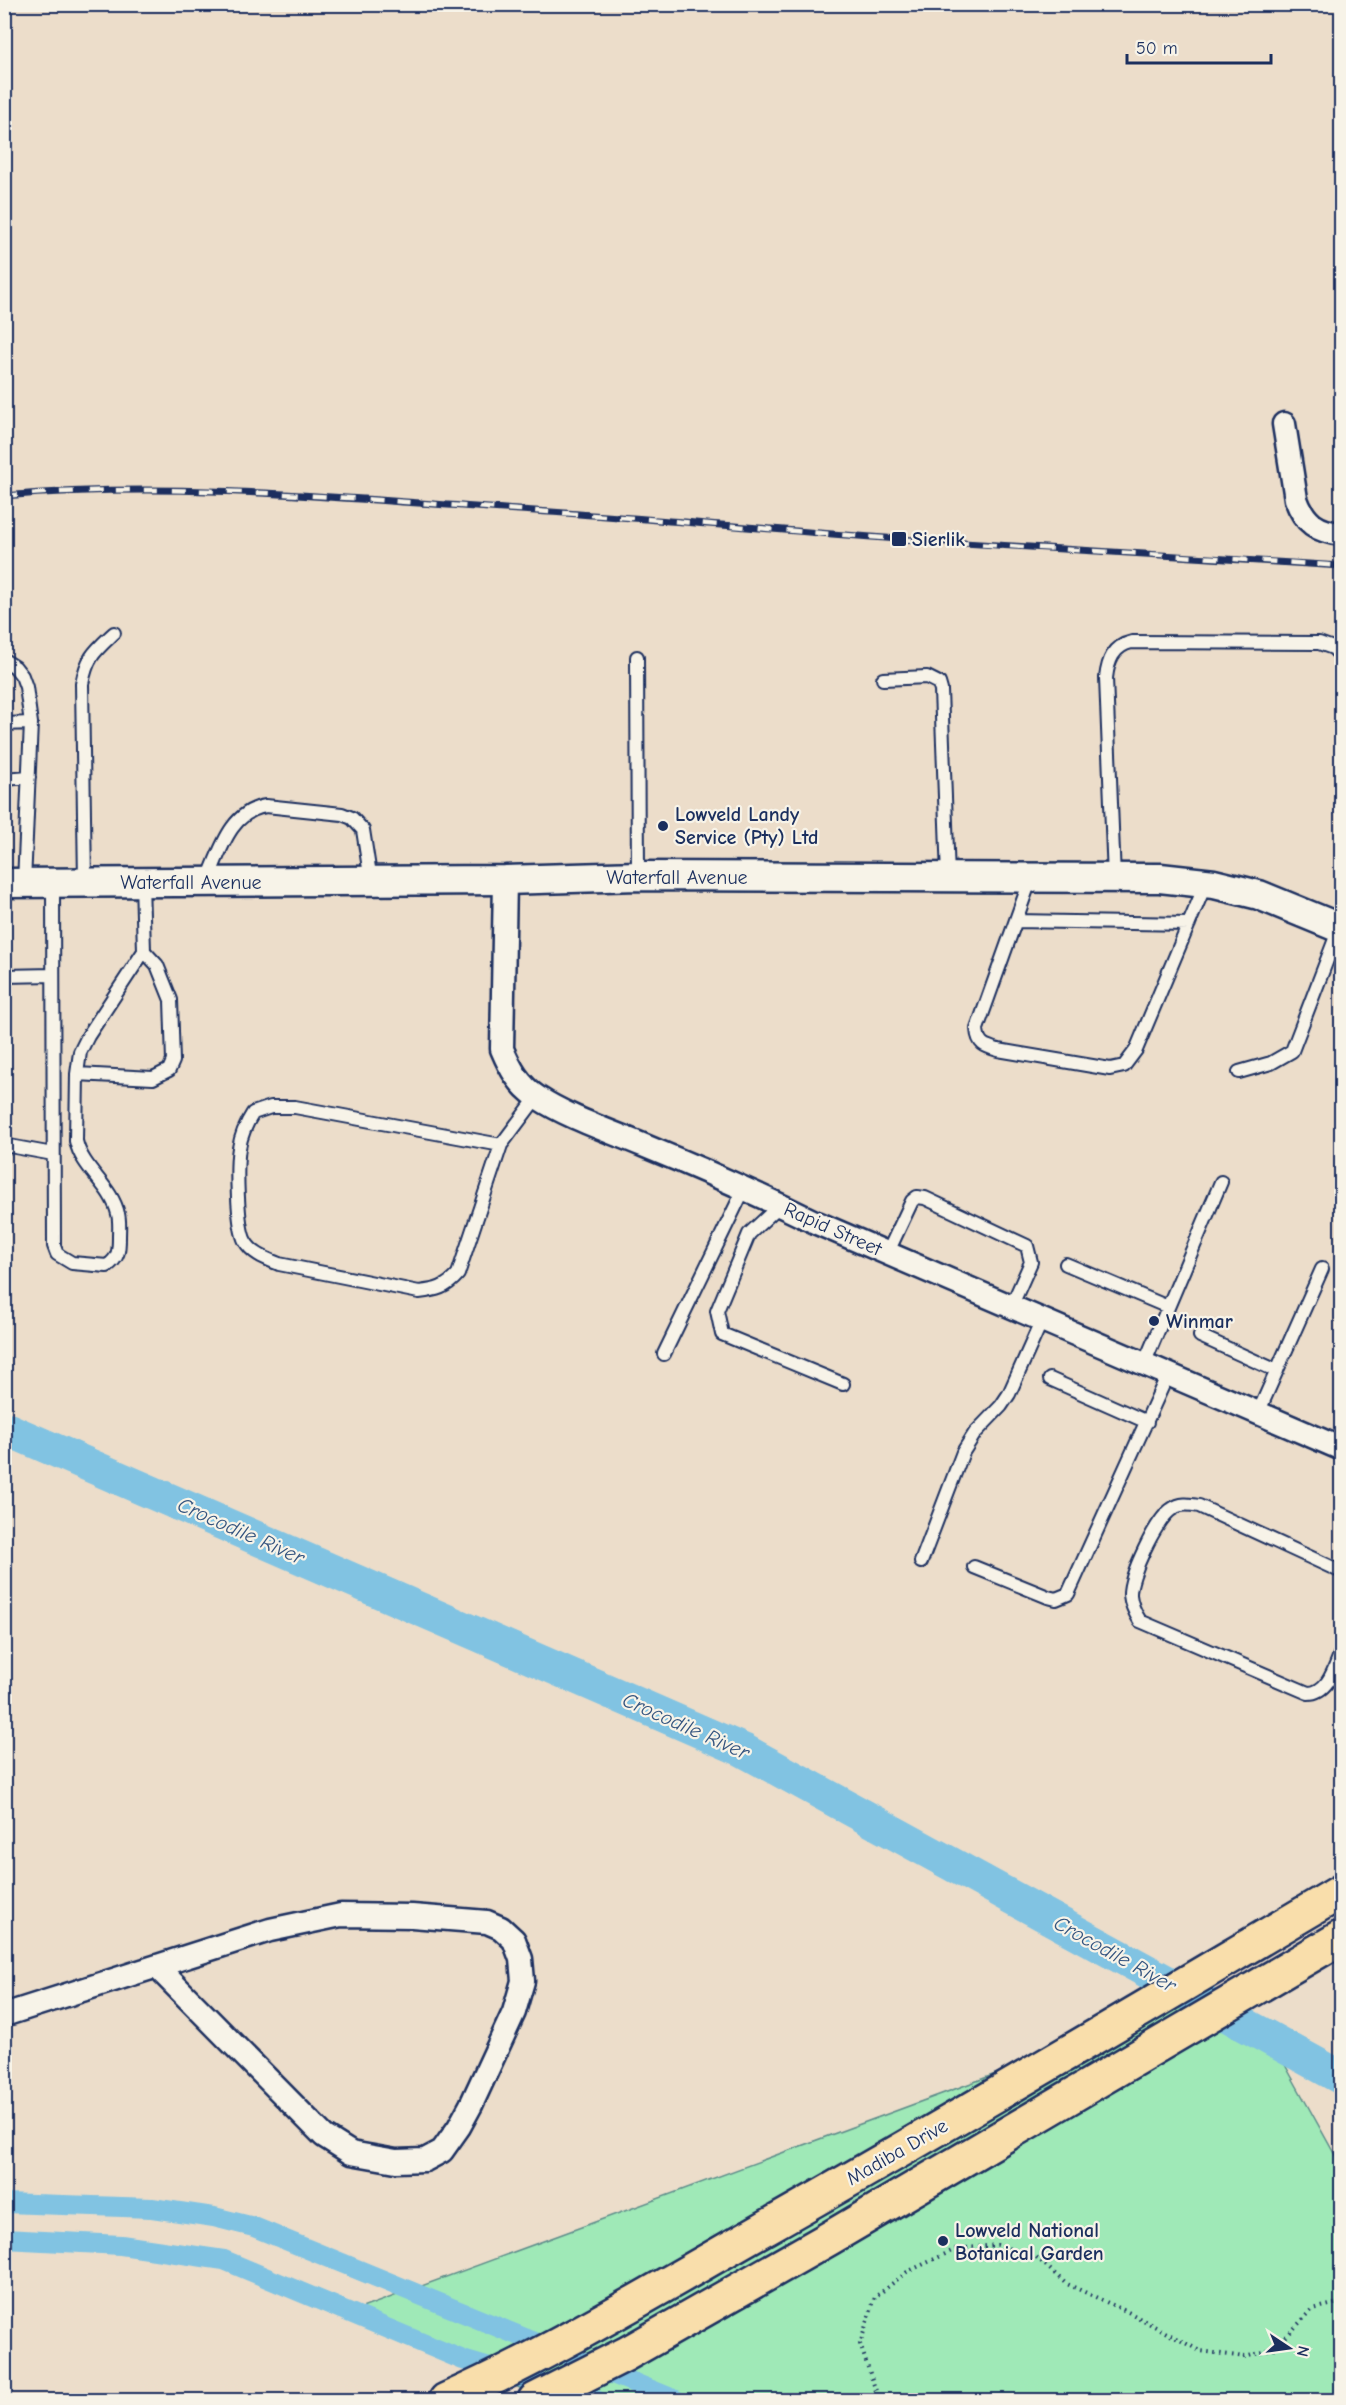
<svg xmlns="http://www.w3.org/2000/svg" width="1346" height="2405" font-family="'Comic Neue',sans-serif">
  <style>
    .green { fill: #9fe9b7; stroke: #5d8c8a; stroke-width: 1.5 }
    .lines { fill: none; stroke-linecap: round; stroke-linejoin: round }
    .canal { stroke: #81c3e2; stroke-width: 20 }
    .river { stroke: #81c3e2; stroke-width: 34 }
    .service-casing { stroke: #1b2f5e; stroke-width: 16 }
    .minor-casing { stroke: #1b2f5e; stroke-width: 27 }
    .tertiary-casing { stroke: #1b2f5e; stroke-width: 33 }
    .primary-casing { stroke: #1b2f5e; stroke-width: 38 }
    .path { stroke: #1b2f5e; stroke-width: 4; stroke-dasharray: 1.5 4.5; stroke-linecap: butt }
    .service { stroke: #f7f3e8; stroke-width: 12 }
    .minor { stroke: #f7f3e8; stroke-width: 22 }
    .tertiary { stroke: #f7f3e8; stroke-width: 28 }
    .primary { stroke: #f9deab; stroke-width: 33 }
    .rail-casing { stroke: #1b2f5e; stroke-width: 7 }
    .rail { stroke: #f7f3e8; stroke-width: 4.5; stroke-dasharray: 14; stroke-linecap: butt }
    .poi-dot { fill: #1b2f5e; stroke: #f7f3e8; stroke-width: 2 }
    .labels { text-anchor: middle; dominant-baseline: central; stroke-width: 4.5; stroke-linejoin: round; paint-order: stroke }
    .poi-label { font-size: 20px; font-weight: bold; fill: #1b2f5e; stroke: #f7f3e8; text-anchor: start }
    .street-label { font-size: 20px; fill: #1b2f5e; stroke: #f7f3e8 }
    .water-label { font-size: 21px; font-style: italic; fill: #34547f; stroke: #f7f3e8 }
  </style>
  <rect width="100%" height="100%" fill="#ecddca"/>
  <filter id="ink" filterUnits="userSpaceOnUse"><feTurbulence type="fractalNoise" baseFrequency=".0167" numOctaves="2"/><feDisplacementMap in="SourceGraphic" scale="12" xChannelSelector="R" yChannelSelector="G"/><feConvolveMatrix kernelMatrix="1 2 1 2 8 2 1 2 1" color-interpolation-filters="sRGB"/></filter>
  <g filter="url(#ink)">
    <path class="green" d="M1177,2007L1274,2045L1341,2166V2400H549L343,2315Z"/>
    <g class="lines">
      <path class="canal" d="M4,2203L152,2208L214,2217L254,2227L676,2400
        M4,2239L121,2245L224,2260L463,2360L596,2400"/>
      <path class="river" d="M4,1428L743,1750L1342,2078"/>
      <g class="service-casing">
        <path id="service" d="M637,657L638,876
          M4,660L15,667L22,676L26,687L31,723L24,883
          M883,679L927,677L939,683L941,690L948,877
          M4,724L31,723
          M4,779L29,777
          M1031,878L977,1029C978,1044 984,1046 998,1050L1110,1069L1124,1066L1136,1050L1206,883
          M1114,878L1106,678C1108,661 1113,646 1132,642L1319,643L1333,648L1342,657
          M207,881C220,852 230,811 266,806L342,814L352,818L363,830L371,881
          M85,882L82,684C87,657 94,652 114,633
          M53,883L54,1246L57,1254L72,1263L107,1266C119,1258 119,1250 119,1237C119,1230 120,1221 118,1214C112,1186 82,1169 76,1141L77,1074L80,1052L88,1036L144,951
          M1016,921L1189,924
          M4,976L53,975
          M1239,1072L1271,1063L1292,1051L1340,926
          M77,1074L153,1078L169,1070L173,1061L171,1000L157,965L144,951L142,882
          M4,1145L53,1154
          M501,1145L295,1107H271L253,1113C246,1124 241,1135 239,1148C236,1165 237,1226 245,1241C252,1254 267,1259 279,1264L419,1292C436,1290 446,1288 458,1274L501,1145L537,1097
          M780,1205L749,1234L717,1311L722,1334L843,1384
          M887,1254L912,1201L917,1197L925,1198L1027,1246L1031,1262L1011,1307
          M1066,1264L1168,1307
          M1200,1336L1277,1371
          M664,1354L745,1187
          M1144,1364L1221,1182
          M1050,1379L1147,1422
          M1258,1413L1322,1269
          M921,1562L963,1452L975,1433L1001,1406L1009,1394L1042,1320
          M974,1567L1048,1597L1056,1599L1068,1594L1168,1374
          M1342,1572L1199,1506C1189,1504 1180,1503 1172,1509C1156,1519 1129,1577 1130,1595C1131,1605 1135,1613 1140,1621L1308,1693C1329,1693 1335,1666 1342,1650"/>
      </g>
      <g class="minor-casing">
        <path id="minor" d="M1284,424L1296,499C1304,522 1317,532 1342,534
          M505,880L502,1049C510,1068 519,1085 537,1097C569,1118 610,1131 645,1146C704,1170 760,1195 817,1223L1342,1449
          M4,2015L270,1930L341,1915L412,1916L487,1922L501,1928L514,1940L521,1959L523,1981L514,2012L471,2105L459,2127L442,2151L425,2160L396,2161L351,2153L324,2136L157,1967"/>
      </g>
      <g class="tertiary-casing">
        <path id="tertiary" d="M4,883L505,880L638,876L1160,878L1214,884L1259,895L1342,929"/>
      </g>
      <g class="primary-casing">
        <path id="primary" d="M446,2400C553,2352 654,2291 756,2233C953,2122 1147,2006 1342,1891
          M535,2400L626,2354L830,2238L1342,1937"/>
      </g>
      <path class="path" d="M883,2400L877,2394L860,2344L875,2297L907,2272L956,2249L997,2245L1035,2256L1065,2283L1130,2313L1200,2351L1245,2357L1274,2349L1313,2309L1342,2302"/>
      <use href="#service" class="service"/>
      <use href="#minor" class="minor"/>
      <use href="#tertiary" class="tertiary"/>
      <use href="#primary" class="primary"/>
      <g class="rail-casing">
        <path id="rail" d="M4,496C181,480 359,500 535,511C656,519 777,530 898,539C1046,549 1194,556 1342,566"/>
      </g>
      <use href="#rail" class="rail"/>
    </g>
  </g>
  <g class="poi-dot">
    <rect x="891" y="531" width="16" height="16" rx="3"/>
    <circle cx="663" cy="826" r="6"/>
    <circle cx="1154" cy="1321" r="6"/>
    <circle cx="943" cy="2241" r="6"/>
  </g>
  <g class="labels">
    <g class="poi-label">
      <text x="912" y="539">Sierlik</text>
      <text x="675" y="814">Lowveld Landy<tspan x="675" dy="23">Service (Pty) Ltd</tspan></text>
      <text x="1166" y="1321">Winmar</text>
      <text x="955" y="2230">Lowveld National<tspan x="955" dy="23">Botanical Garden</tspan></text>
    </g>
    <g class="street-label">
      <text x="677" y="877">Waterfall Avenue</text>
      <text x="191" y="882">Waterfall Avenue</text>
      <text transform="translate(833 1229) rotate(24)">Rapid Street</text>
      <text transform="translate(897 2152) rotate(-30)">Madiba Drive</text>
    </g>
    <g class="water-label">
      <text transform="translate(241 1531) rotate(24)">Crocodile River</text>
      <text transform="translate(686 1726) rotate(24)">Crocodile River</text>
      <text transform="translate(1115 1954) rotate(29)">Crocodile River</text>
    </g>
  </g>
  <rect width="1346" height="2405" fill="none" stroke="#f7f3e8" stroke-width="24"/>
  <rect x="12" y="12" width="1322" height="2381" fill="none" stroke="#1b2f5e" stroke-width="2" filter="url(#ink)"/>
  <g transform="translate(1289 2348) rotate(103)" stroke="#f7f3e8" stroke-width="4.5" paint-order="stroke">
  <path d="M0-4.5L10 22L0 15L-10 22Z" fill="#1b2f5e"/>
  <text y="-9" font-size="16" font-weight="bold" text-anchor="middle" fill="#1b2f5e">N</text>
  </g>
  <path d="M1127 54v9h144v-9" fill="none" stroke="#1b2f5e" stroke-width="3"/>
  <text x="1136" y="54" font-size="18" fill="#1b2f5e" stroke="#f7f3e8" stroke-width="4.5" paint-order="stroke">50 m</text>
</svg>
